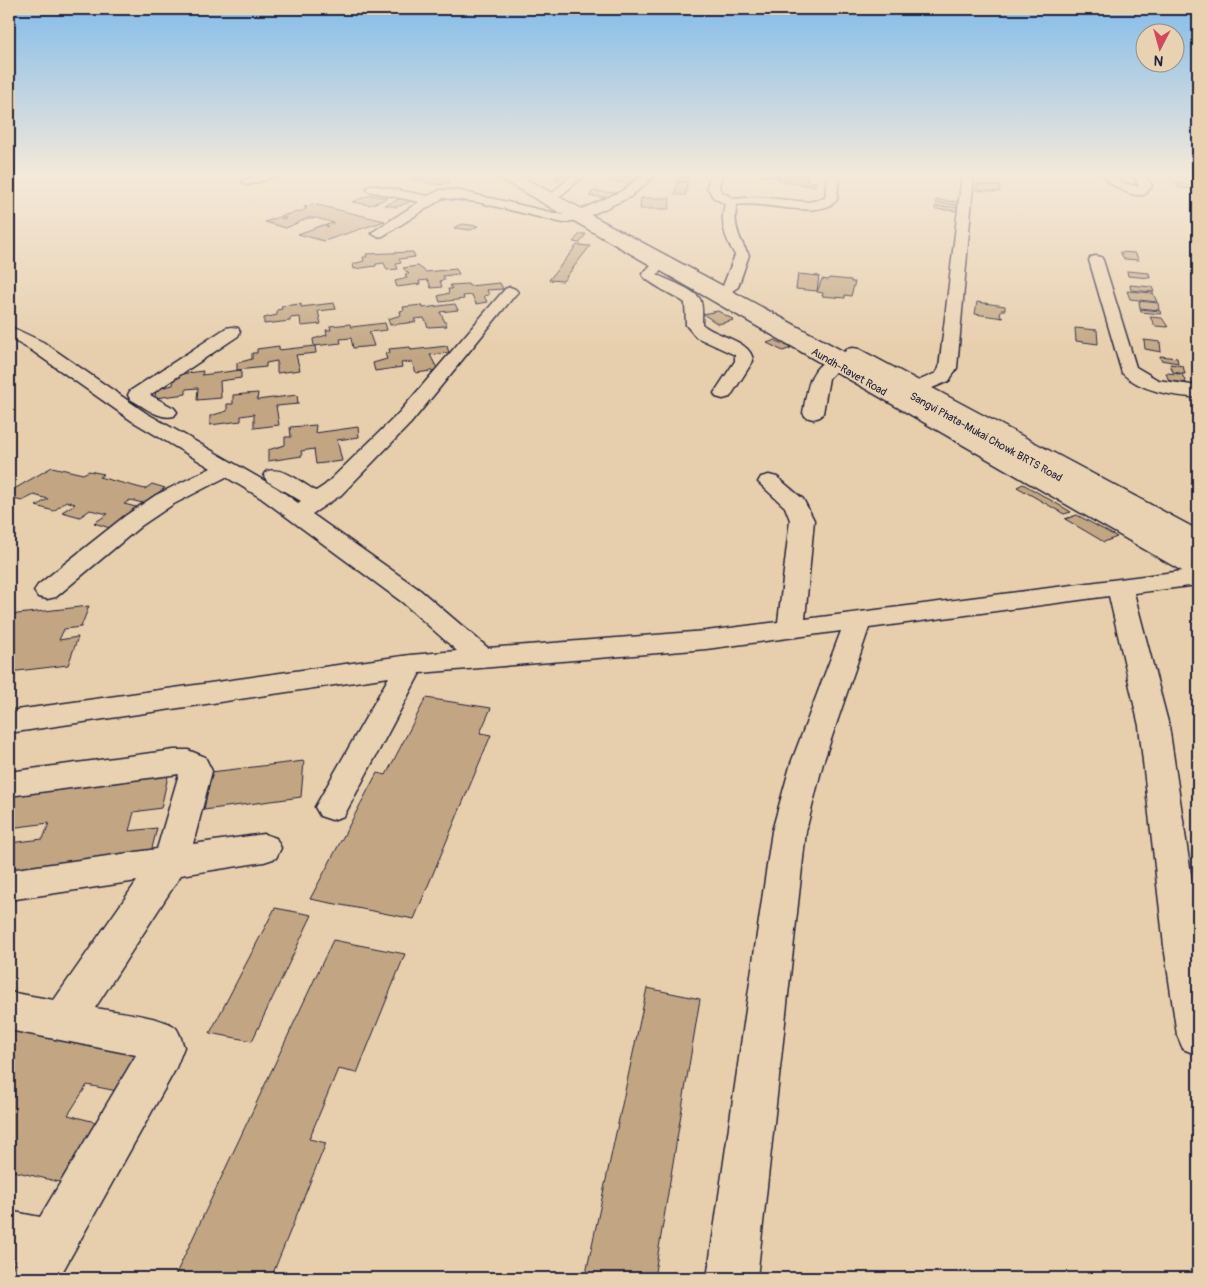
<svg xmlns="http://www.w3.org/2000/svg" width="1207" height="1287" font-family="Pangolin,sans-serif">
  <style>
    .building { fill: #c2a684; stroke: #22223b }
    .lines { fill: none; stroke-linecap: round; stroke-linejoin: round }
    .minor-casing { stroke: #22223b; stroke-width: 3 }
    .major-casing { stroke: #22223b; stroke-width: 3 }
    .minor { fill: #e9d2b2; fill-rule: evenodd }
    .major { fill: #e9d2b2; fill-rule: evenodd }
    .labels { text-anchor: middle; dominant-baseline: central; stroke-width: 4; stroke-linejoin: round; paint-order: stroke }
    .far-street-label { font-size: 11px; fill: #22223b; stroke: #e9d2b2 }
  </style>
  <rect width="100%" height="100%" fill="#e7ceac"/>
  <filter id="ink" filterUnits="userSpaceOnUse"><feTurbulence type="fractalNoise" baseFrequency=".02" numOctaves="2"/><feDisplacementMap in="SourceGraphic" scale="10" xChannelSelector="R" yChannelSelector="G"/><feConvolveMatrix kernelMatrix="1 2 1 2 8 2 1 2 1" color-interpolation-filters="sRGB"/></filter>
  <g filter="url(#ink)">
    <path class="building" d="M559,175H575L568,180L554,179Z
      M615,175H646L638,184L608,181Z
      M677,175H690L688,182L676,181Z
      M761,175H809L807,182H816L814,186L806,185L783,182L785,179H778V176L759,177Z
      M423,176L450,182L440,185L413,179Z
      M677,182H687L686,195H675Z
      M1175,183L1186,184L1190,189L1179,188Z
      M977,184L1000,186L999,192L976,190Z
      M593,191L616,193L612,198L589,196Z
      M370,195L388,198L370,205L352,202Z
      M402,198L414,200L397,207L385,205Z
      M641,198H670L669,209H640Z
      M936,200L960,202V205L936,203Z
      M313,204L385,221L324,241L298,234L323,225L329,227L326,225L334,223L316,218H308L286,228L265,222L279,217L284,219L286,218L281,216L302,211L307,208L304,207Z
      M935,206L957,207L958,211L935,209Z
      M462,224L478,226L471,230L454,228Z
      M580,234H586L580,243L573,242Z
      M577,245L590,246L563,281L549,280Z
      M413,252L415,257L399,259L401,263L396,264L398,269L387,270L384,263L376,264V266L354,269L353,264L364,261L363,257H367L366,254Z
      M1120,252L1135,253L1139,260L1124,259Z
      M418,266L426,272L456,269L459,274L443,276L445,280L440,281L442,287L431,288L428,280L419,281L420,284L397,287L395,281L407,278L405,274H409L403,268Z
      M1127,271L1149,273L1150,278L1128,276Z
      M798,274L819,276L817,291L796,289Z
      M829,278L851,280V282H855L851,296L845,295V298L822,296L823,293L817,292L822,279L828,280Z
      M500,283L503,289L487,290L489,295L484,296L487,302L476,304L472,295L463,296L464,299L440,302L438,296L449,293L448,289H452L450,285L468,284L469,286Z
      M1130,285L1152,287L1154,292L1131,290Z
      M1127,291L1153,293L1157,302L1130,299Z
      M1139,301L1158,303L1159,310L1140,308Z
      M977,302L1005,306V310H1001L1000,316L1003,318L975,314Z
      M334,303L336,309L318,311L321,324L301,326L300,317L290,318V321L264,324V318L277,315V310L282,309L281,306L301,304V307Z
      M455,304L458,310L440,312L447,326L428,327L424,318L414,319L416,322L390,325L388,319L401,315L400,311L404,310L403,307L422,305L423,308Z
      M1140,309L1160,311L1161,314L1141,312Z
      M718,311L734,320L718,324L703,314Z
      M1150,317L1162,318L1168,327L1155,326Z
      M385,323L387,330L369,332L374,346L353,348L351,338L340,339L341,343L314,346L313,339L327,335L326,330H331L330,326L350,324L351,327Z
      M1075,328L1097,330L1098,344L1076,341Z
      M775,340L791,348L783,351L767,343Z
      M1144,340L1160,342L1161,352L1145,349Z
      M279,346V350L315,346L316,353L296,355L300,370L277,373V361L266,363V367L237,370V363L252,359V353H257V349Z
      M447,346L449,353L430,355L438,370L416,373L412,362L401,363L402,367L375,371L373,363L387,359L385,353H390L389,349L410,347L411,350Z
      M1160,356L1177,358L1178,363L1161,360Z
      M1170,364L1183,366L1185,374L1173,372Z
      M241,370V378L220,381L221,398L197,400L198,388L186,389V394L155,398L156,389L173,385L174,379L179,378L180,374L203,371L202,375Z
      M1166,373L1182,374L1186,383L1169,381Z
      M258,393L257,400L297,395L298,404L276,406L279,425L254,428V414L241,416V421L210,425V416L227,411V404H233V395Z
      M316,425L315,433L358,427L359,437L337,440L342,461L316,464L314,449L301,451L302,456L268,461V450L285,445V437H291L290,427Z
      M52,467L83,474L89,471L104,474L99,477L145,489L152,484L165,488L143,503L130,500L124,504L140,508L110,528L94,523L108,514L90,510L80,517L62,512L75,504L66,501L54,511L36,506L48,499L34,495L22,501L9,498V492Z
      M1023,484L1071,512L1064,514L1017,487Z
      M1077,515L1117,537L1104,542L1065,519Z
      M89,606L81,627L64,629L59,640L78,637L68,665L9,672V615Z
      M426,698L491,708L480,733L491,735L414,919L310,899L377,773L386,775Z
      M304,761L301,797L204,810L211,772Z
      M168,776L161,808L134,812L129,831L157,828L149,860L9,879V843L43,839L49,823L9,828V796Z
      M275,908L312,915L252,1041L210,1033Z
      M333,940L405,954L357,1073L338,1069L309,1139L326,1143L271,1278H174Z
      M647,988L700,999L654,1278H585Z
      M9,1024L140,1052L117,1091L87,1085L68,1115L99,1123L64,1183L9,1170Z"/>
    <g class="lines">
      <g class="minor-casing">
        <path id="minor" d="M258,175H276L274,177L248,185L242,182L244,180Z
          M504,175H518L552,193L572,175H585L559,197L582,209L622,191L643,175H656L630,197L591,215L723,286L735,255C726,240 719,222 725,204L713,197L707,187L710,175H722L719,187L722,192L734,199L755,197L809,202L825,198L827,175H839L837,200C819,221 763,200 737,205C732,223 740,241 749,255L738,287L732,291L909,387L911,384L936,373L939,368L962,175H974L957,368L949,381L920,393L1198,544V561L1189,559L842,365L829,378L823,413L820,417L813,419L806,417L803,413C807,393 808,365 832,359L665,266L657,275C668,280 693,289 700,299C703,305 702,317 702,324C716,337 752,340 753,361L730,397L723,399L716,397L714,393L735,361V355L696,337L686,325L685,303C676,296 645,282 642,274L655,261L580,219L563,223L477,202L443,198L383,236L378,237L371,233L419,202L368,191L366,189L368,187L372,185L428,196L440,190H455L563,215L570,213Z
          M1103,175H1115L1122,182L1139,187L1133,175H1145L1152,186C1151,187 1147,192 1147,193C1136,201 1109,185 1103,175Z
          M1096,256L1101,257L1103,260L1136,367L1158,380L1198,386V398C1171,395 1142,392 1122,373L1089,260L1091,257Z
          M510,287L515,289L518,292L515,295L411,423L341,495L312,514L420,590L488,648L706,631L778,622L790,520L785,507L758,482L761,477L769,475L777,477L803,499L814,520L805,619L1198,569V585L1134,593L1169,726L1198,921V1055L1183,1049L1177,1035L1164,946L1139,726L1109,596L869,628L823,763L806,831L757,1278H707L772,831L791,763L841,631L706,649L420,673L344,816L332,820L320,816L315,807L389,677L9,733V711L410,655L457,651L402,602L261,498L226,477L172,505L141,526L56,597L47,599L38,597L34,591L38,585L125,516L156,495L211,468L132,421L31,350L9,338V326L43,342L146,413L277,488L298,503L301,501L267,481L264,476L267,471C285,467 301,483 316,491L325,485L397,415L505,289Z
          M232,327L238,328L240,332L238,336L150,395L174,408L177,412L174,416C159,420 143,406 130,399L128,395L130,391L226,328Z
          M174,750H188L205,757L212,771L193,844L264,834L276,838L281,848L276,858L264,862L181,875L95,1008C112,1011 166,1017 176,1028C180,1033 182,1042 184,1047L175,1070L59,1278H9L16,1260L9,1259V1211L40,1217L136,1055L9,1030V992L54,1000L137,881L9,900V870L157,849L179,774L9,796V772Z"/>
      </g>
      <g class="major-casing">
        <path id="major" d="M494,175H508L1198,560V577L1189,575Z
          M853,348L859,349L1198,530V546L1190,544L847,357L844,353L847,349Z"/>
      </g>
      <use href="#minor" class="minor"/>
      <use href="#major" class="major"/>
    </g>
  </g>
  <linearGradient id="sky" x2="0" y2="1"><stop stop-color="#83bcea"/><stop offset="0.49" stop-color="#f4e9da"/><stop offset="1" stop-color="#f4e9da" stop-opacity="0"/></linearGradient>
  <rect width="1207" height="355" fill="url(#sky)"/>
  <g class="labels">
    <g class="far-street-label">
      <text transform="translate(849 372) rotate(30)">Aundh-Ravet Road</text>
      <text transform="translate(986 437) rotate(29)">Sangvi Phata-Mukai Chowk BRTS Road</text>
    </g>
  </g>
  <rect width="1207" height="1287" fill="none" stroke="#e9d2b2" stroke-width="30"/>
  <rect x="15" y="15" width="1177" height="1257" fill="none" stroke="#22223b" stroke-width="2" filter="url(#ink)"/>
  <g transform="translate(1160 48) rotate(186)"><circle r="24" fill="#e9d2b2" stroke="#998c82"/>
  <path d="M0-4L9 19L0 12L-9 19Z" fill="#d1495b"/>
  <text y="-8" font-size="14" font-weight="bold" text-anchor="middle" fill="#22223b">N</text>
  </g>
</svg>
